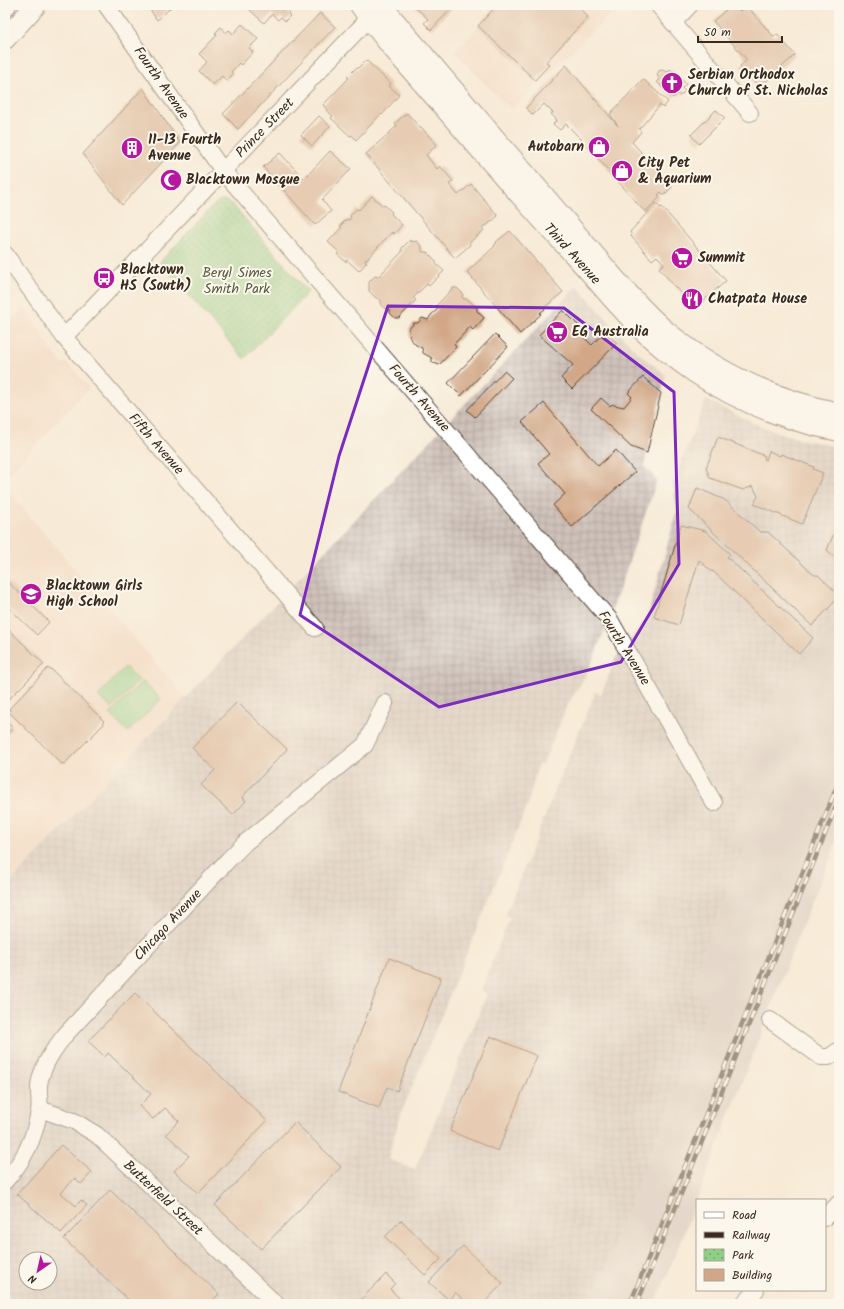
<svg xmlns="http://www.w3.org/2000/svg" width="844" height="1309" font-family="Kalam,sans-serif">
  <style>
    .built { fill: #f1d5bd }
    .industrial { fill: url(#industrial-grid); fill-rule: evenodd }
    .railway { fill: #cec1ba }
    .grass { fill: #8fcf86; stroke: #657c52 }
    .park { fill: url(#park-dots); stroke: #657c52 }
    .building { fill: #d2a787 }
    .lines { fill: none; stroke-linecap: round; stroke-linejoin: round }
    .minor-casing { stroke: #57473a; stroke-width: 18 }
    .major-casing { stroke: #57473a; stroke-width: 22 }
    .minor { stroke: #fff; stroke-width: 16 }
    .major { stroke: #fff; stroke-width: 20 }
    .rail-casing { stroke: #3b2a1e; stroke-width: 4.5 }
    .rail { stroke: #fbf7ec; stroke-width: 3; stroke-dasharray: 9; stroke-linecap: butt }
    .marked { fill: none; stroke: #7b2cbf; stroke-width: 3; stroke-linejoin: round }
    .labels { text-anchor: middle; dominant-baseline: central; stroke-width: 4; stroke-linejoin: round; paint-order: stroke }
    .poi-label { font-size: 14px; font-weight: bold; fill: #3b2a1e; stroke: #fbf7ec; text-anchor: start }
    .street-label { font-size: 14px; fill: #3b2a1e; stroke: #fbf7ec }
    .park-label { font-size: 14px; fill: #545c3d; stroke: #fbf7ec }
  </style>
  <defs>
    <pattern id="industrial-grid" width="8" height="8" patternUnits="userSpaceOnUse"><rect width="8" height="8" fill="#cec1ba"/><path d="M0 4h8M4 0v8" fill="none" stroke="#b2a69f"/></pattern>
    <pattern id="park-dots" width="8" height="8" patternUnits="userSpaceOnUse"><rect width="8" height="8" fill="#8fcf86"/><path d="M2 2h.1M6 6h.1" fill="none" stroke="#76a86d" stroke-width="1.8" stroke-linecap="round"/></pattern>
  </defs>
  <rect width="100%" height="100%" fill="#fbf7ec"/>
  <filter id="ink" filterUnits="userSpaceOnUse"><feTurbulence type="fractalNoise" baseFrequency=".025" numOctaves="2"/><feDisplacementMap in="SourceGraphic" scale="8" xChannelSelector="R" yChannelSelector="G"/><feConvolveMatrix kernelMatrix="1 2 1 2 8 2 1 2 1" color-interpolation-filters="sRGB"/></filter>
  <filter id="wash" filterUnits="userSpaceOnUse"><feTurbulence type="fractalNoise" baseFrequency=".012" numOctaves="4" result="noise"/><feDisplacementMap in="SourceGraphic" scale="16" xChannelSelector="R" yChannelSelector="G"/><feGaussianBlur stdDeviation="0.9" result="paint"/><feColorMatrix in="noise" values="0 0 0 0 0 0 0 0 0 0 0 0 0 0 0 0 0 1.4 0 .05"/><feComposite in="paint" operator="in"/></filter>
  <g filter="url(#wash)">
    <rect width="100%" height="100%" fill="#f7ebd7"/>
    <path class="built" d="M499,5H620L511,110L454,52Z
      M24,308L42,334V337L63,364L67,362L89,388L5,478V328Z
      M5,487L186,698L5,888Z"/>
    <path class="industrial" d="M577,286L637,352L666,375L644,466L657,480L616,599L589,670L567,706L543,764L538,765L528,804L399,1119L388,1159L415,1169L487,994L481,990L510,917L505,915L595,692L601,694L616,657L638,631L648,616L677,510L673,482L706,400L765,428L800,439L839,447V610L814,647L733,780L749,787L745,850L694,976L710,1005L594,1296L588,1304H5V888ZM26,1259H50V1283H26Z"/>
    <path class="railway" d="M839,610V837L802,926L685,1231L655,1304H588L594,1296L710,1005L700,1000L694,976L745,851L728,843L749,788L733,780L769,700L814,647Z"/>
    <path class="grass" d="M125,667L139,680L112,708L98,696Z
      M142,681L161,699L128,732L110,714Z"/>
    <path class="park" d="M221,201H227L233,205L308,292L244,359L160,262L215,204Z"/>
    <g id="blocks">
      <path class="building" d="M147,5H173L161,17L157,20Z
        M253,5H296L288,14L290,16L285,21L281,17L278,20L272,14L264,23L249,9Z
        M413,5H455L431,30L424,23L428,19Z
        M497,5H576L588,17L546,62L549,65L535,80L478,26Z
        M732,5H735L740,11L746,5L774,37L777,34L795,55L759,87L740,66L747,60L713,21Z
        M320,13L335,27L238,129L223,114Z
        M242,24L258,39L249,48L253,52L241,65L239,63L231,72L233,74L226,81L222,76L213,85L199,71L207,62L199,54L217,35L215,33L221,27L226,33L229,30L233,34Z
        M366,60L391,84L389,86L399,95L382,115L381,114L356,140L352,135L350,136L331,118L333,116L326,110L327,109L323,105L349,78L347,77L356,68L357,69Z
        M566,65L618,126L610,114L643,79L668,102L663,108L660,105L639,129L641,132L632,142L672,187L664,195L661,192L658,195L660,197L645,212L581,139L566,124L560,130L553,124L557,120L551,114L553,113L544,104L533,115L526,108Z
        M670,69L686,84L682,88L685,91L680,96L677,94L673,98L657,82L660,80L657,75L659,71L662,70L667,72Z
        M143,88L180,143L122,205L83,154Z
        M716,110L725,118L699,144L691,135Z
        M407,113L421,129L422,128L437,145L426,155L437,169L440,166L453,181L449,184L458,195L471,184L498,216L486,226L485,225L482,228L484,230L469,243L470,245L455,258L366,154L397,126L395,123Z
        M319,116L330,126L312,146L301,135Z
        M330,151L351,169L322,200L331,211L315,225L263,167L280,153L304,179Z
        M372,196L383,206L384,205L392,212L391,214L402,225L394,234L392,232L365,261L367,262L359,271L347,260L346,262L337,254L339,252L328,242L342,227L340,226L347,219L349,220L351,218L350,216L356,209L359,210Z
        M656,203L661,208L662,207L726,281L694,309L659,268L664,264L657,256L652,260L631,236L632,235L630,232Z
        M510,231L563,292L544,308L545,309L540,313L541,314L520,334L467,272L495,246L494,245L497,243L496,242Z
        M410,240L412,242L417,241L422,247V251L424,252H427L436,261V264L444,271L429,286L427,284L413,298L416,300L399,318H395L390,313V310H387L381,305V300L378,298H376L369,291V282L375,276L378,277L402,252V248Z
        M453,288H457L463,294L462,297L464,299H467L477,308V311L484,318L473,330L470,327L454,344L456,347L439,365L432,362V358L423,353L422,348L416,345L410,338L409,329L414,323H418L422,318L428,320L431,315L438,309L436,306Z
        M563,310L578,325L575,329L592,345L604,332L617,343L572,389L561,378L573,365L539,335Z
        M495,334L508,347L461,396L448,383Z
        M504,371L512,378L475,417L467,410Z
        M643,377L661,393L647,453L631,447L591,409L601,398L610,406L612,404L614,405L624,407L632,397L628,393Z
        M544,403L598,466L616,450L635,472L572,527L553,505L565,494L538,463L549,454L522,422Z
        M718,437L765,456L764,459L766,460L769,451L780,456L781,454L814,467L813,469L823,473L802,524L754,504L758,496L753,486L743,490L710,478L706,468Z
        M697,488L725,500L760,532H768L814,575H818L839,595V597L812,626L689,509Z
        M839,522V561L827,550Z
        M681,525L706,531L730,554L727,557L813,638L799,654L713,571L712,572L699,560L679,625L654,617Z
        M5,579L49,622L37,635L5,604Z
        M5,626L44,664L5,703Z
        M48,668L50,670L51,669L104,721L103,722L104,724L64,764L63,763L62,764L9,712L10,710L9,709Z
        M237,702L287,749L242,797L246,801L233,815L201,785L215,770L192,748Z
        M5,720L13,728L5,736Z
        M389,958L441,978L397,1091L387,1087L379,1108L338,1092Z
        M135,993L267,1121L198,1193L174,1171L189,1156L166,1134L179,1121L165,1108L153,1119L139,1106L151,1094L108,1053L105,1057L88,1041Z
        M490,1036L537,1056L498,1151L450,1131Z
        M295,1122L341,1167L261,1249L215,1205Z
        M61,1145L92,1172L81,1184L75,1178L61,1193L76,1206L81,1200L87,1205L61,1233L17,1194Z
        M110,1190L219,1294L209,1304H133L64,1239Z
        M401,1220L441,1259L425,1275L385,1237Z
        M463,1246L503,1283L483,1304H468L455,1292L449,1300L429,1282Z
        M386,1274L395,1283L390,1289L404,1303L403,1304H357Z"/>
    </g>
  </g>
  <g filter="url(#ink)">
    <use href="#blocks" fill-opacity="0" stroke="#57473a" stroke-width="1"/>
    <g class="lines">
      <g class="minor-casing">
        <path id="minor" d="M106,5L223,171L610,620L714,803
          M658,5L750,113
          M673,23L690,5
          M5,254L64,337L315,628
          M64,337L377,10
          M770,1020L821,1057H829L839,1050
          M40,1109L74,1121L97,1135L276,1304
          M5,1181C24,1161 35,1137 39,1111C41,1101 37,1090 40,1080C44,1063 54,1049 65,1035L229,859L246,842L365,745L385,703
          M825,1218L839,1203
          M743,1304L756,1290"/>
      </g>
      <g class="major-casing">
        <path id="major" d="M360,5C384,40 413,72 441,104C485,156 530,207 576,257C592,274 606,292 622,309C643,333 668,354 694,372C737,401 787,421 839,431
          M381,5L616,280C632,298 648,316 667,332C717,373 776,400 839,413
          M5,6L6,5
          M5,39L36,5"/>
      </g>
      <use href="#minor" class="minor"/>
      <use href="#major" class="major"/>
      <g class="rail-casing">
        <path id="rail" d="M630,1304L839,781
          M637,1304L839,799"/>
      </g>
      <use href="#rail" class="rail"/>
    </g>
  </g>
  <path d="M0 0H844V1309H0ZM388,306L564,308L674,392L679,564L621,662L439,707L300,615L339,456Z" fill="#f7ebd7" fill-opacity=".55" fill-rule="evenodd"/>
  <path class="marked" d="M388,306L564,308L674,392L679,564L621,662L439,707L300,615L339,456Z"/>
  <defs>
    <g id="church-disc" transform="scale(1.15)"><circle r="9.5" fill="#b5179e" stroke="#fbf7ec"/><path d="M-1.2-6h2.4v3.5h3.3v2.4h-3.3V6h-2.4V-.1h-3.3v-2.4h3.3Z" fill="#fff"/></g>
    <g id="shop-disc" transform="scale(1.15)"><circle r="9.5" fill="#b5179e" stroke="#fbf7ec"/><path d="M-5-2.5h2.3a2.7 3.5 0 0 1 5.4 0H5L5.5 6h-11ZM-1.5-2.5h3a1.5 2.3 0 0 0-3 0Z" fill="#fff"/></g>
    <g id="building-disc" transform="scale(1.15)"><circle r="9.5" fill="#b5179e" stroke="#fbf7ec"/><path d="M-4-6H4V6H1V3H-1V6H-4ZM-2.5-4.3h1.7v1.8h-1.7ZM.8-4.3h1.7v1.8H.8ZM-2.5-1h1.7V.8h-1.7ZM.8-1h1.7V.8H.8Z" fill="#fff"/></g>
    <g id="mosque-disc" transform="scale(1.15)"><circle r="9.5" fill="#b5179e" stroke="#fbf7ec"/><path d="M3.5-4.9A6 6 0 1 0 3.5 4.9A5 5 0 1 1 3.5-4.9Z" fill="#fff"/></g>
    <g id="supermarket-disc" transform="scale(1.15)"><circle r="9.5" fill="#b5179e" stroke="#fbf7ec"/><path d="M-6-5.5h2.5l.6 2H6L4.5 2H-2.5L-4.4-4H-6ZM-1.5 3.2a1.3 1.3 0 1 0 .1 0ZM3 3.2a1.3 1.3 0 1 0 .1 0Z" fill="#fff"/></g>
    <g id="bus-disc" transform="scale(1.15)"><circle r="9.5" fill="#b5179e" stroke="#fbf7ec"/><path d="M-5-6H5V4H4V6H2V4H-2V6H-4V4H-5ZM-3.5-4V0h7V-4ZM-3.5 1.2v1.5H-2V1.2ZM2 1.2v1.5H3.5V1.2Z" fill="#fff"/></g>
    <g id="restaurant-disc" transform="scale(1.15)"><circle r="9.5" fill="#b5179e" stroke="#fbf7ec"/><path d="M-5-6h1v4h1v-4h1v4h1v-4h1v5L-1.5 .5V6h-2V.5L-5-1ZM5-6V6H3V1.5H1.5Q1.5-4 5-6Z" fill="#fff"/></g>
    <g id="school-disc" transform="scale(1.15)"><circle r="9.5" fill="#b5179e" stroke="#fbf7ec"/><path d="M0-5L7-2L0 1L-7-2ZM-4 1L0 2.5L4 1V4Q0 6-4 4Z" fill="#fff"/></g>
  </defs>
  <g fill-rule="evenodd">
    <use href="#church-disc" x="672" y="83"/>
    <use href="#shop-disc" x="599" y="147"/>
    <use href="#building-disc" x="132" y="148"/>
    <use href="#shop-disc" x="622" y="171"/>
    <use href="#mosque-disc" x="171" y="180"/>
    <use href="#supermarket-disc" x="682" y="258"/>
    <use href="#bus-disc" x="104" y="278"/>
    <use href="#restaurant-disc" x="692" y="299"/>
    <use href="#supermarket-disc" x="557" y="332"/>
    <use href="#school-disc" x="31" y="594"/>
  </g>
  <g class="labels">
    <g class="poi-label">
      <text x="688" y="75">Serbian Orthodox<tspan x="688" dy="16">Church of St. Nicholas</tspan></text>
      <text x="148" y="140">11-13 Fourth<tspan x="148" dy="16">Avenue</tspan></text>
      <text x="584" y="147" text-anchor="end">Autobarn</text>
      <text x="638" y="163">City Pet<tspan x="638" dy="16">&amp; Aquarium</tspan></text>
      <text x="186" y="180">Blacktown Mosque</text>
      <text x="698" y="258">Summit</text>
      <text x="120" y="270">Blacktown<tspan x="120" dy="16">HS (South)</tspan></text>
      <text x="708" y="299">Chatpata House</text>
      <text x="572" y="332">EG Australia</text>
      <text x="46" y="586">Blacktown Girls<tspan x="46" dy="16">High School</tspan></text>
    </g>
    <g class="street-label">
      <text transform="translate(161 83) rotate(55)">Fourth Avenue</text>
      <text transform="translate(265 128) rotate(-46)">Prince Street</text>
      <text transform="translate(572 254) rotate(48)">Third Avenue</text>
      <text transform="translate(419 398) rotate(49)">Fourth Avenue</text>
      <text transform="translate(156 444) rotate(49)">Fifth Avenue</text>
      <text transform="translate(624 648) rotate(58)">Fourth Avenue</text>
      <text transform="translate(168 925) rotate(-47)">Chicago Avenue</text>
      <text transform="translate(163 1198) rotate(43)">Butterfield Street</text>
    </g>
    <g class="park-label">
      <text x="237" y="273">Beryl Simes<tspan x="237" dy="16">Smith Park</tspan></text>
    </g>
  </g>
  <rect width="844" height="1309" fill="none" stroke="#fbf7ec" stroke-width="20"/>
  <rect x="696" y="1199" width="130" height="92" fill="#fbf7ec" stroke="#aea59a"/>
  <rect x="704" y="1212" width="20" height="6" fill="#ffffff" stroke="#aea59a"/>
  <text x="732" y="1219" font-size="12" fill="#3b2a1e">Road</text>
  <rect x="704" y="1232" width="20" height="6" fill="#3b2a1e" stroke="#aea59a"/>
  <text x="732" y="1239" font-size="12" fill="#3b2a1e">Railway</text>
  <rect x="704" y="1249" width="20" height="12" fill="url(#park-dots)" stroke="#aea59a"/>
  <text x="732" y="1259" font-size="12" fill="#3b2a1e">Park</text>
  <rect x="704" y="1269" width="20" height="12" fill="#d2a787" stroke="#aea59a"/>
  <text x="732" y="1279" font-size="12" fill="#3b2a1e">Building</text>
  <g transform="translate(38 1271) rotate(214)"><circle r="19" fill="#fbf7ec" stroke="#aea59a"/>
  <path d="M0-3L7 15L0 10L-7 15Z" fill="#b5179e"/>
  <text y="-6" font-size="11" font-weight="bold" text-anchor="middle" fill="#3b2a1e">N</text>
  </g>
  <path d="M698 36v6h84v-6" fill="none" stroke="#3b2a1e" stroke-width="2"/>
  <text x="704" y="36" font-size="12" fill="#3b2a1e" stroke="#fbf7ec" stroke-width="3" paint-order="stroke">50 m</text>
</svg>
